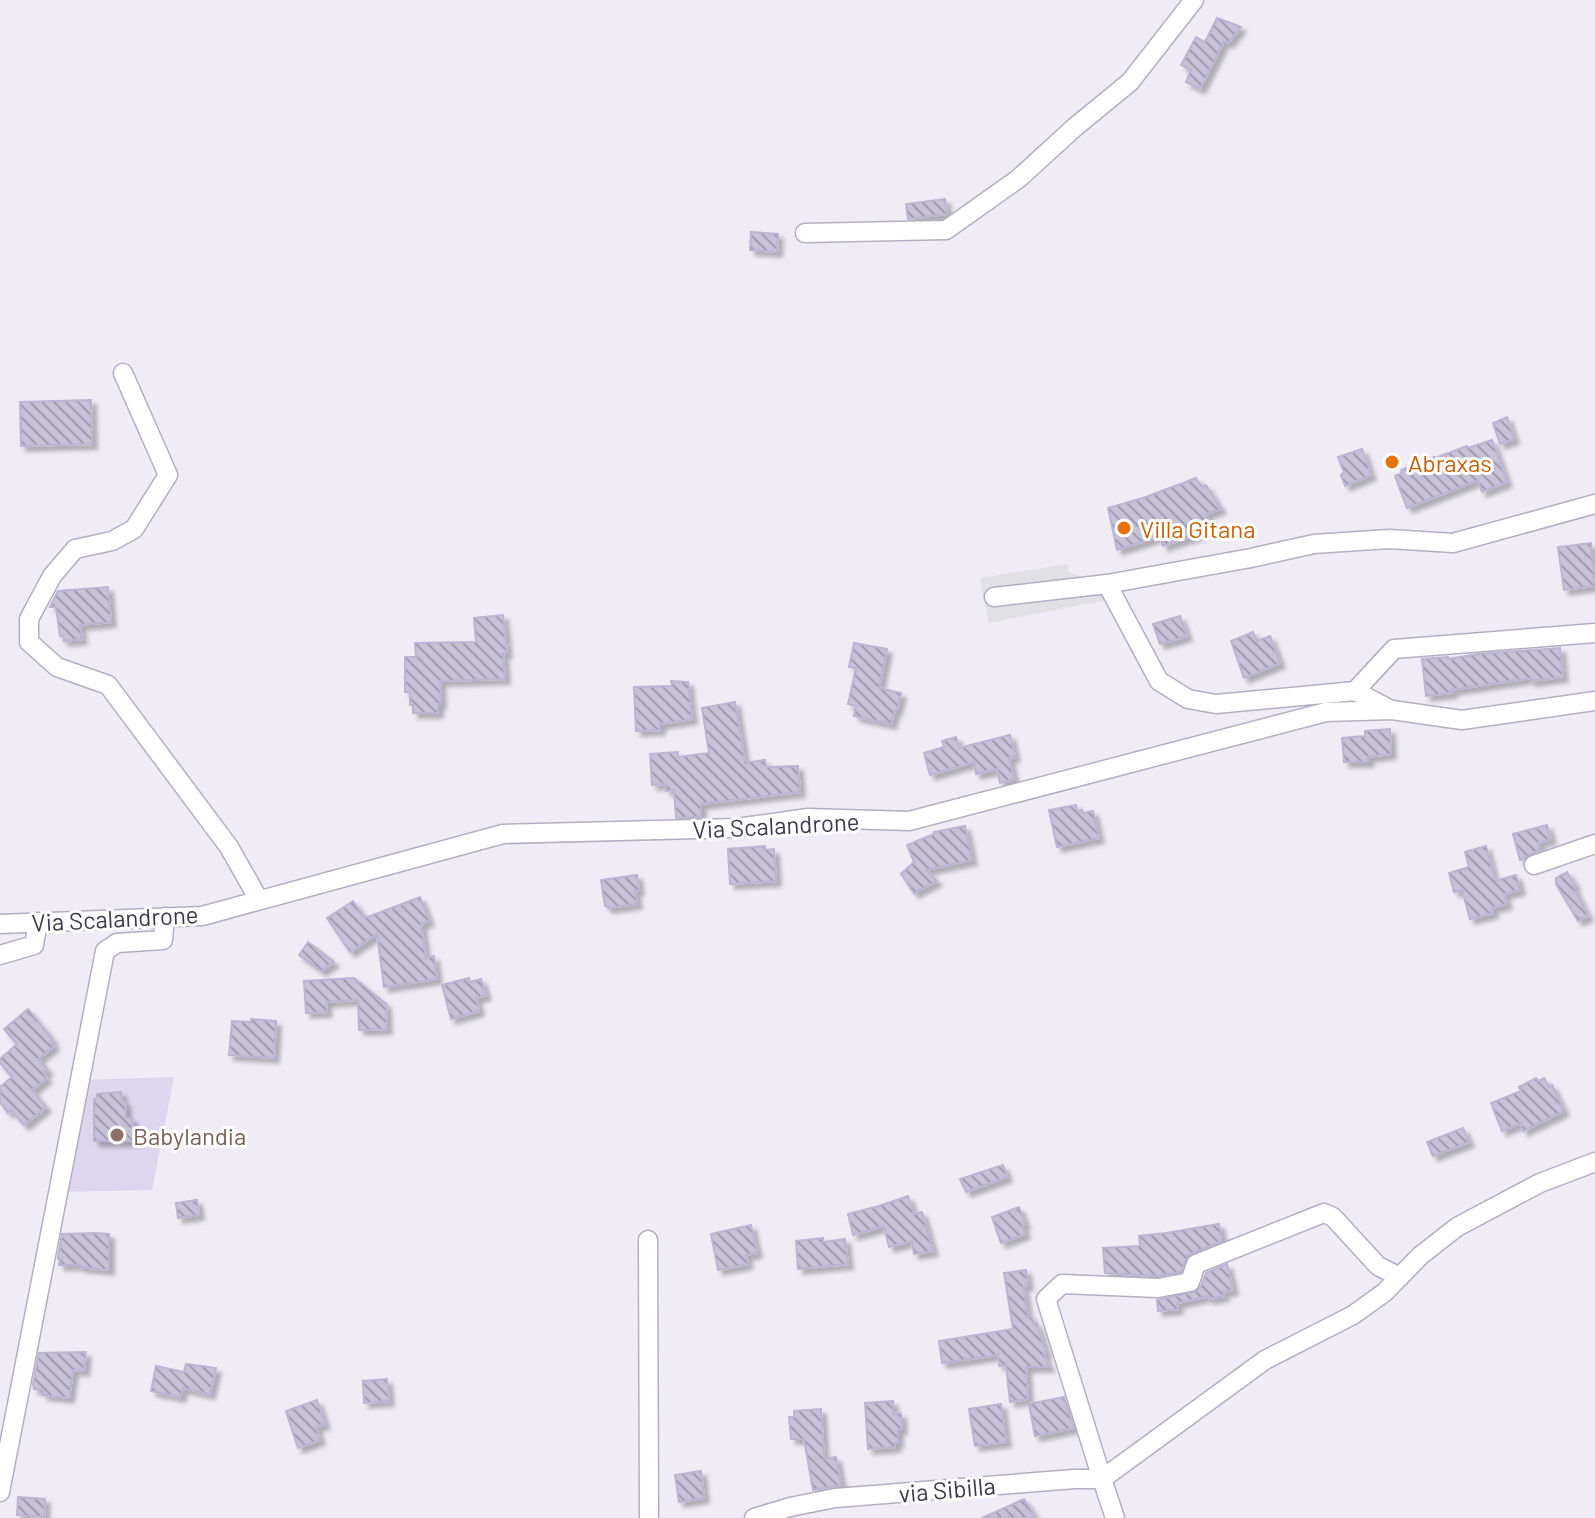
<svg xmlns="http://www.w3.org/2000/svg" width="1595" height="1518" font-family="Barlow,sans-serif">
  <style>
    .education { fill: #ded6ee }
    .parking { fill: #e1e0e5 }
    .building { fill: url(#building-back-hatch); stroke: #bbb4d2; stroke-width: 2; filter: url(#shadow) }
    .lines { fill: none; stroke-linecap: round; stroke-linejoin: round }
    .minor-casing { stroke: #b3aec1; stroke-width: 21 }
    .minor { stroke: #fff; stroke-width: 18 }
    .food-dot { fill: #e8710a; stroke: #fff; stroke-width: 3 }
    .education-dot { fill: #8d6e63; stroke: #fff; stroke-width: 3 }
    .labels { text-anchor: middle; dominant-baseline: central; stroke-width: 6; stroke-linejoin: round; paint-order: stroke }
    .food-label { font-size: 24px; fill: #c56008; stroke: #fff; text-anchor: start }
    .street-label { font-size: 24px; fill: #3d394a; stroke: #fff }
    .education-label { font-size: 24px; fill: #785e54; stroke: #fff; text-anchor: start }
  </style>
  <defs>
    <pattern id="building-back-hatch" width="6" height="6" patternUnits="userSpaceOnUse" patternTransform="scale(2)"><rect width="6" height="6" fill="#c6c1d7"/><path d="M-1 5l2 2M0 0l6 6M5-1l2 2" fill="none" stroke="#a29eb0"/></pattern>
    <filter id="shadow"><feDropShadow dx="5" dy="5" stdDeviation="2" flood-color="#0004"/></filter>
  </defs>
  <rect width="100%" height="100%" fill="#efecf6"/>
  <path class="education" d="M174,1077L152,1190L61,1192L82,1080Z"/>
  <path class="parking" d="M1067,564L1069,572L1083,578L1107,600L989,623L980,578Z"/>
  <path class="building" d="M1217,18L1241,27L1228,43L1224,41L1200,89L1186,82L1191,70L1181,65L1196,37L1205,42Z
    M945,199L947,214L908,219L906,204Z
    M751,232L778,234L777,252L750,250Z
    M91,400L92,444L21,446L20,402Z
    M1507,417L1514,439L1500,444L1493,423Z
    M1492,440L1507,482L1482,492L1478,480L1407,508L1395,476L1402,473L1401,470L1434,457L1435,458L1467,446L1468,448Z
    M1362,449L1371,475L1345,486L1341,475L1344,472L1338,457Z
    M1196,478L1202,487L1206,485L1221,509L1206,514L1212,530L1163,546L1160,536L1117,550L1108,508L1143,498Z
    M1591,543L1595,586L1564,590L1558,547Z
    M108,587L111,622L80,625L82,639L64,641L63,636H60L56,607H50L58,591Z
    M503,615L507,653H503L505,679L440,681L441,704H438V713H413V705H410V692H405V657H416L415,643L476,642L474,618Z
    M1180,616L1187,636L1160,644L1153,624Z
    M1253,632L1257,641L1270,636L1280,663L1244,678L1231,641Z
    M854,643L887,649L879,688L901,693L897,710H895L891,724L854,716L856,706L848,704L856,668L849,667Z
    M1560,648L1563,677L1531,681V678L1451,690L1452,693L1426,696L1422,659L1448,657V659L1478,654Z
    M671,681L688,682L692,719L660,724V730L636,731L634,687L672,686Z
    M735,702L745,763L765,760L766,767L798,766L800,792L701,804V817L676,818L674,790L666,791V784L652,785L650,754L678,752V757L709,753L702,708Z
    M1390,729L1391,754L1368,757V762H1344L1342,738L1365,736V731Z
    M1010,735L1015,757L1009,758L1014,779L1000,783L997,769L976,774L974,762L930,775L924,753L944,747L942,741L956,737L959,748Z
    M1076,805L1077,811L1082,810L1083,813L1093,811L1099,838L1057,847L1049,810Z
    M1547,825L1551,839L1538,843L1540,850L1520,860L1513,834Z
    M965,826L972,860L926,870L937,881L914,893L901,874L914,862L907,845L934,834V832Z
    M765,846V850L774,849L776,881L730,884L728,849Z
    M1486,846L1495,881L1516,875L1520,890L1504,894L1507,904L1492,908L1493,913L1470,919L1462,890L1454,892L1449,873L1469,867L1465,852Z
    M1567,872L1575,885L1573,886L1588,916L1578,921L1556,884V878Z
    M637,875L639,890L635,891L637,904L608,908V906H605L601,880Z
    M420,897L429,921L421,924L426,958L434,956L437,979L384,987L377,934L350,952L327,918L353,901L365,918Z
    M308,942L334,962L321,971L299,955Z
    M354,978L386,1004L387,1029L359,1030L358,1000L326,1002L327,1012L306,1013L304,981Z
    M469,978L470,982L481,979L486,995L476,998L479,1011L451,1019L442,985Z
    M28,1009L53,1040L50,1042L54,1046L38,1059L48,1070L43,1073L47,1078L32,1090L46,1107L24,1125L11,1110L8,1113L0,1102V1087L12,1077L0,1063V1059L17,1044L4,1029Z
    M251,1019L276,1021L274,1058L229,1055L232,1021L251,1022Z
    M1536,1078L1538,1081L1544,1078L1549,1087L1552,1085L1564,1111L1523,1131L1521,1123L1502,1131L1491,1103L1521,1091L1519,1087Z
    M121,1092L122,1101L125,1102L126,1118H132L133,1141H94V1099L97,1098V1094Z
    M1463,1128L1469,1142L1433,1156L1427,1142Z
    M1003,1165L1007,1177L966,1192L960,1179Z
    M908,1196L914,1214L922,1212L933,1251L914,1254L912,1241L889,1247L884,1226L853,1235L848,1214L879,1206Z
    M197,1200L199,1215L178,1218L176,1203Z
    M1019,1207L1025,1224L1022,1225L1025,1234L1001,1243L992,1217Z
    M1219,1224L1222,1241L1188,1255L1181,1272L1157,1276L1105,1273L1103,1248L1140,1246L1139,1236L1166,1233Z
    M751,1225L757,1253L746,1255L748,1264L718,1270L711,1234Z
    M95,1233L109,1234V1270L80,1267V1265H59L60,1259H58V1257L62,1234Z
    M823,1238V1242L845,1239L848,1264L798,1269L796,1241Z
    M1227,1264L1233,1290L1223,1292L1224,1296L1209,1299V1296L1177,1303L1178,1309L1158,1311L1157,1300L1197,1291L1201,1286L1206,1273Z
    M1026,1270L1028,1285L1023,1286L1028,1317L1031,1316L1034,1324H1037L1046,1353L1044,1355L1049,1367H1026L1028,1399L1010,1402L1006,1365L999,1366L998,1355L942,1363L939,1341L1013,1329L1004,1273Z
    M86,1352L84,1371L73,1370L69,1398L43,1395V1390L34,1389L33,1384L39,1353Z
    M186,1364L216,1368L210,1394L183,1388L180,1397L151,1391L156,1366L184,1372Z
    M387,1379L389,1401L364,1403L363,1381Z
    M1064,1397L1074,1428L1035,1436L1029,1404Z
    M317,1400L325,1424L316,1427L320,1440L298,1448L286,1411Z
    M893,1401V1414L901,1413L902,1429H898V1443H895V1447L868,1449L865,1403Z
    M1001,1404L1006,1442L975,1446L969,1409Z
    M821,1409L824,1459L836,1457L841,1485L813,1490L804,1439H791L789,1417H794V1411Z
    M701,1471L704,1498L679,1502L675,1475Z
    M18,1497L45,1499L44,1517L17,1515Z
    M1024,1499L1036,1518H982Z"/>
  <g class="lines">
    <g class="minor-casing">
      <path id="minor" d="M805,233L946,230L1018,179L1075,127L1130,82L1194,0
        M123,373L168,475L134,529L112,541L75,549L52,576L29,619V642L57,667L108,685L229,847L259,900
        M994,597L1107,584
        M1355,691L1216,704L1188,699L1159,681L1107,584L1251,558L1314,544L1389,539L1453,543L1595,504
        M1389,709L1355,691L1394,649L1595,633
        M1534,865L1595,844
        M0,924L202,916L503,834L737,828L808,818L909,821L1326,712L1392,710L1462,720L1595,701
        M0,955L34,945L38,922
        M648,1240L649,1518
        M1400,1277L1378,1266L1333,1217L1324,1213L1196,1264L1190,1282L1158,1288L1062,1284L1046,1299L1102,1479L1265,1360L1353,1315L1385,1292L1420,1256L1457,1227L1540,1183L1595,1162
        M0,1492L105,951L117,943L163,940L165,917
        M754,1518L790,1507L835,1498L1074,1479H1102L1115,1518"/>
    </g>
    <use href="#minor" class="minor"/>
  </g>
  <g class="food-dot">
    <circle cx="1392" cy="462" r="8"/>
    <circle cx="1124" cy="528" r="8"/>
  </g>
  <circle class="education-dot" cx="117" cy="1135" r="8"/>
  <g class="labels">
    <g class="food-label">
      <text x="1408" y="462">Abraxas</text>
      <text x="1140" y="528">Villa Gitana</text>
    </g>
    <g class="street-label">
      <text transform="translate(776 825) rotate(-3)">Via Scalandrone</text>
      <text transform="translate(115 918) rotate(-3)">Via Scalandrone</text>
      <text transform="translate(947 1489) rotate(-5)">via Sibilla</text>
    </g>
    <g class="education-label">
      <text x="133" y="1135">Babylandia</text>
    </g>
  </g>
</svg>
